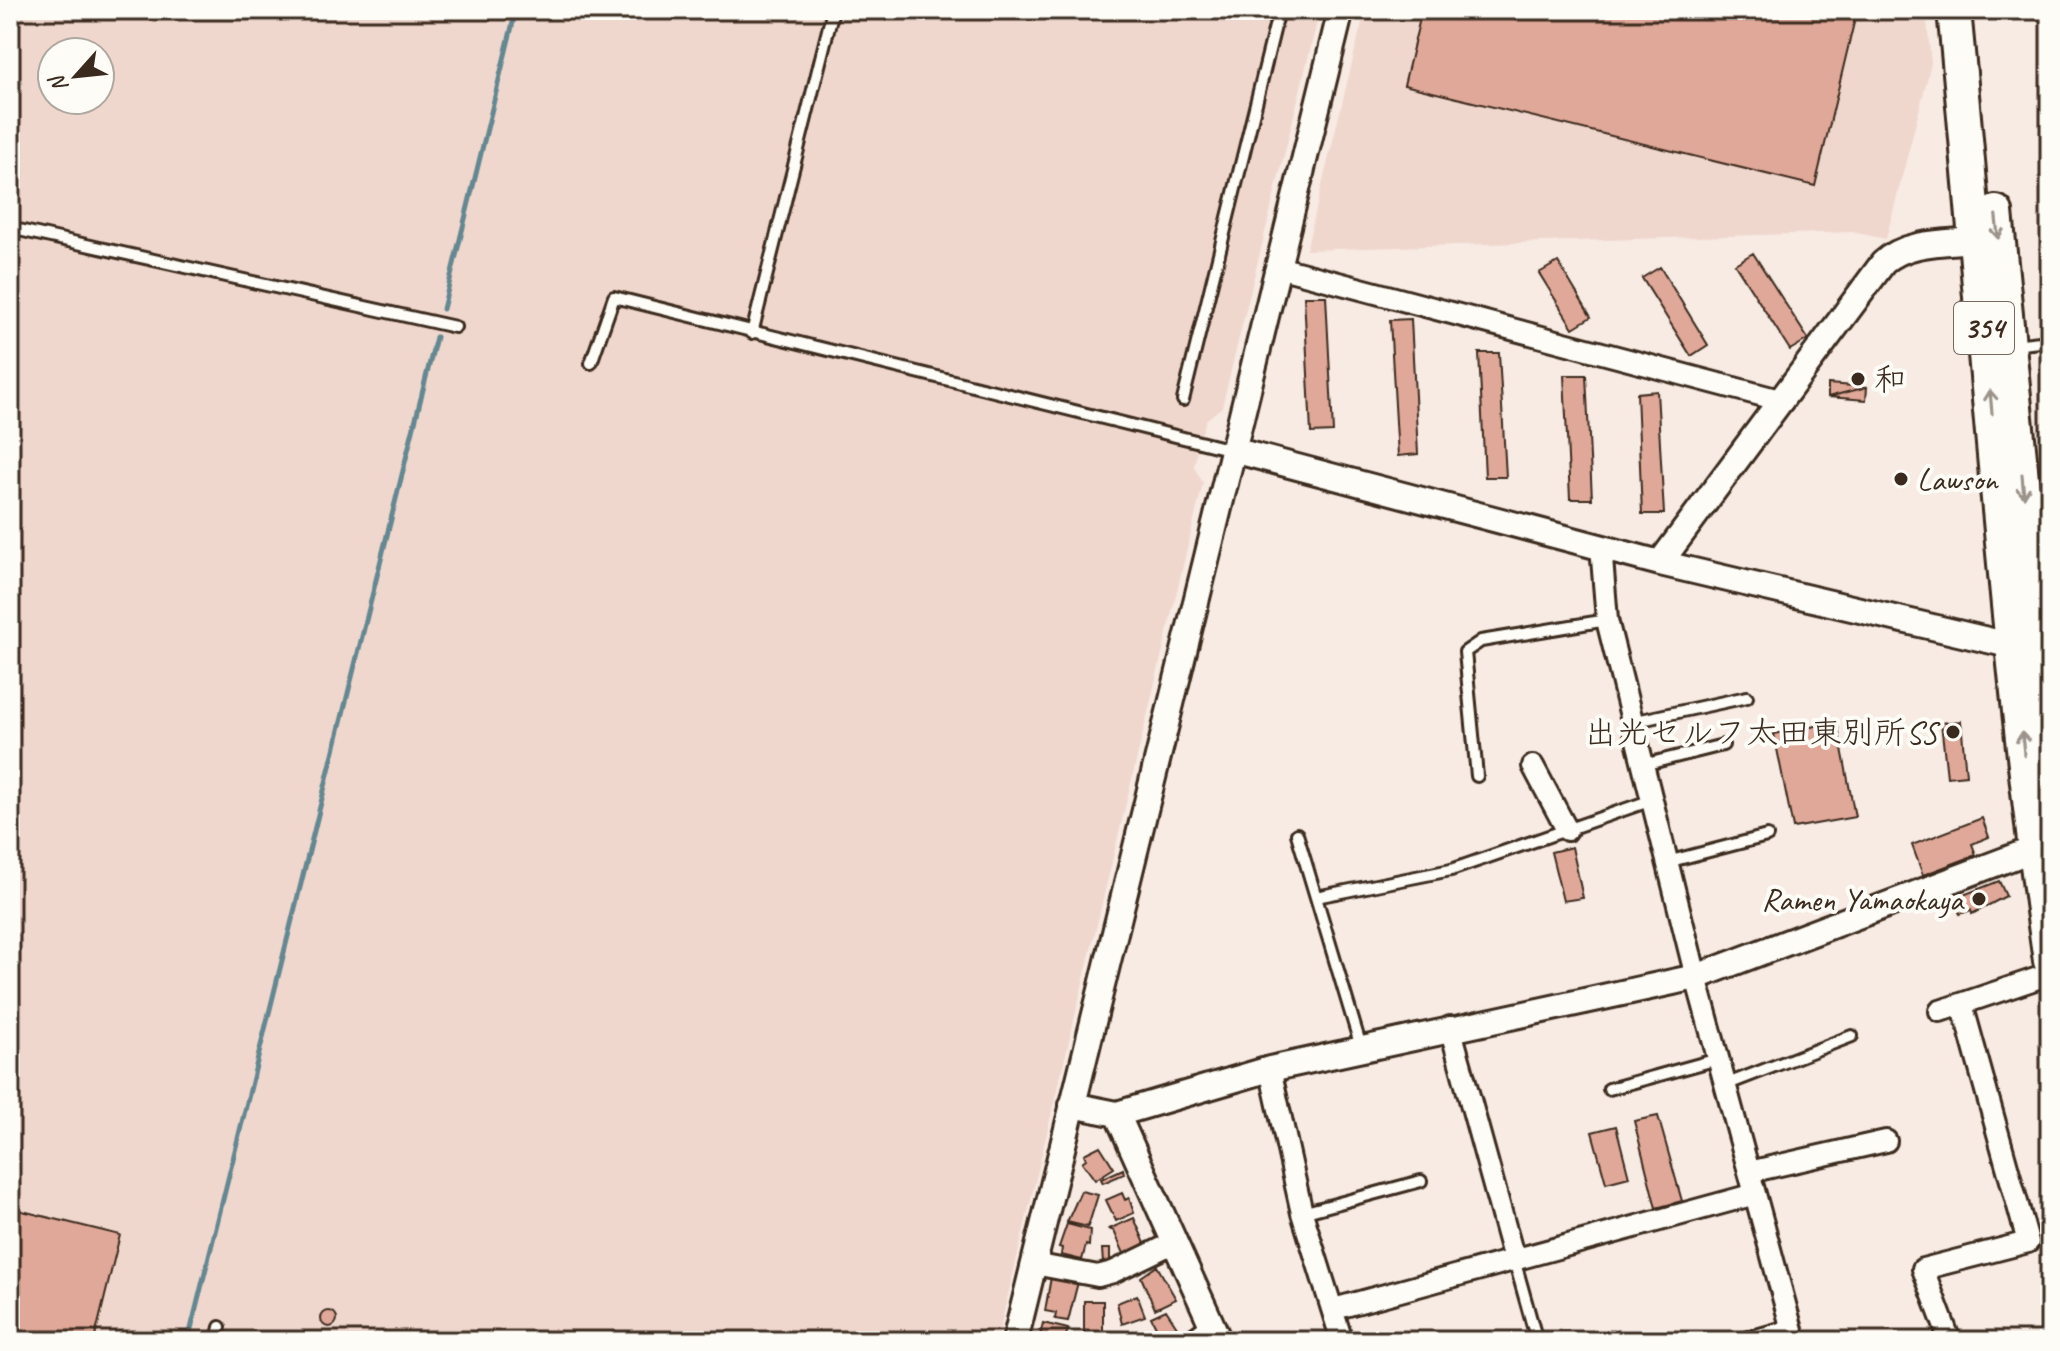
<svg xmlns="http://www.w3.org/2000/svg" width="2060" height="1351" font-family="Caveat,'Klee One',sans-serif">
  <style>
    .built { fill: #f0d7ce; fill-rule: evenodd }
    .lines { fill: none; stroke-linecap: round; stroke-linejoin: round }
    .stream { stroke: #638891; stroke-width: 5 }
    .building { fill: #e0a899; stroke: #3b2a1e; stroke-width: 2 }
    .service-casing { stroke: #3b2a1e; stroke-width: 16 }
    .minor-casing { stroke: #3b2a1e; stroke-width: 26 }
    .tertiary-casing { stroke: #3b2a1e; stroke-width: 30 }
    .trunk-casing { stroke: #3b2a1e; stroke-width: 38 }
    .service { stroke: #fdfcf7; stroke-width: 10 }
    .minor { stroke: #fdfcf7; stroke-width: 20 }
    .tertiary { stroke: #fdfcf7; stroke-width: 24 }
    .trunk { stroke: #fdfcf7; stroke-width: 32 }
    .oneway { stroke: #9c938a }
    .poi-dot { fill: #3b2a1e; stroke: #fdfcf7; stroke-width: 3 }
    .labels { text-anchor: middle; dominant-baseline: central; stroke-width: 8; stroke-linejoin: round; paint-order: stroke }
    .shield { fill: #fdfcf7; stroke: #75695f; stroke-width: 2 }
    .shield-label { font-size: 30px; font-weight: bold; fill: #3b2a1e }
    .poi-label { font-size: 32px; fill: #3b2a1e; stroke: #fdfcf7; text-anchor: start }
  </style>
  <rect width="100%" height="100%" fill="#f7ebe4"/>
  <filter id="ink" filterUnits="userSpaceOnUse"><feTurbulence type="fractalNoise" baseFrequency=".0125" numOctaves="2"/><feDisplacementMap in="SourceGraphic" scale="16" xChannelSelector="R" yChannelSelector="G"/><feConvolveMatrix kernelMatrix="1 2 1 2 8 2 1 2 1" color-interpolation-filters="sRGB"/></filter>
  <g filter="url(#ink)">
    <path class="built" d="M10,10H1320L1222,407L1206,420L1199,442L1194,467L1203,483L997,1341H10ZM52,52H100V100H52Z
      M1365,10H1926L1931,64L1886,239L1852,232L1306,250Z"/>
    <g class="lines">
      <path class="stream" d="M443,309L516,10
        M188,1341L436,337"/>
    </g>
    <path class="building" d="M1422,10H1857L1815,186L1404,85Z
      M1753,253L1808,339L1790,350L1735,264Z
      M1558,262L1591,317L1573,328L1539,273Z
      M1660,267L1708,345L1691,356L1642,278Z
      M1304,296H1326L1333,432L1311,433Z
      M1411,319L1418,454L1398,456L1390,320Z
      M1479,353H1499L1506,477H1485Z
      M1564,375H1586L1592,499H1570Z
      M1828,384L1867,387L1828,397Z
      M1867,387L1866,400L1828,397Z
      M1657,391L1664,514H1642L1637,393Z
      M1961,721L1966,775L1947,777L1941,723Z
      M1837,722L1855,817L1793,828L1774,734Z
      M1982,818L1989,837L1972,844L1976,855L1923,875L1912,845Z
      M1572,847L1583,898L1563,901L1551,852Z
      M1999,881L2006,896L1972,914L1971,910L1960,914L1953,899Z
      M1658,1116L1682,1201L1656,1208L1634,1121Z
      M1616,1126L1629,1177L1606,1183L1592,1132Z
      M1100,1146L1114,1168L1095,1180L1082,1162L1086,1159L1084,1154Z
      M1123,1169L1124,1174L1103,1183L1101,1179Z
      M1081,1191L1098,1195L1088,1227L1067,1222Z
      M1122,1193L1125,1200L1129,1198L1134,1213L1116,1221L1106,1200Z
      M10,1208L120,1235L94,1341H10Z
      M1134,1218L1147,1248L1126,1258L1114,1231L1109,1229Z
      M1067,1224L1090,1230L1089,1246L1086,1245L1082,1260L1061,1255L1062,1248L1059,1247Z
      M1102,1249H1110V1264H1103Z
      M1157,1266L1176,1299L1155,1309L1141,1277Z
      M1051,1277L1078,1282L1068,1321L1055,1319L1056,1313L1045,1311Z
      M1137,1295L1145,1316L1122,1324L1117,1303Z
      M1084,1301H1103V1339H1084Z
      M1166,1310L1183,1336L1173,1341H1163L1151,1317Z
      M321 1319a8 8 0 1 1 16 0a8 8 0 1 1-16 0Z
      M1043,1323L1068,1329L1065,1339L1039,1340Z"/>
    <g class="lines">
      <g class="service-casing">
        <path id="service" d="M10,228L455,327
          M752,333L833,10
          M2012,345L2050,341
          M591,363L614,297L1232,450
          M1183,400L1279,10
          M1632,722L1747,697
          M1643,765L1723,745
          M1477,776L1465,652L1481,641L1607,620
          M1297,834L1361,1047
          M1667,862L1767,836
          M1316,897L1451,870L1652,800
          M1725,1085L1852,1036
          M1609,1089L1718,1059
          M1302,1213L1421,1181
          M1514,1259L1537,1341
          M217,1341L220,1327
          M1735,1341L1791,1325"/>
      </g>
      <g class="minor-casing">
        <path id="minor" d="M1278,267L1783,401
          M1601,546L1607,620L1696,977L1795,1341
          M1533,766L1567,830
          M1940,1011L2050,974
          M1450,1027L1514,1259
          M1270,1069L1302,1213L1342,1341
          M1749,1172L1886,1141
          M1034,1264L1098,1276L1113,1272L1175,1242
          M1334,1309L1755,1194
          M1192,1341L1212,1326
          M1950,1341L1923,1269L2028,1242L1962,1004"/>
      </g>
      <g class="tertiary-casing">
        <path id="tertiary" d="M1233,450L1660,563L2026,649
          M1660,563L1883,263C1906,241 1945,243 1976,240
          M1072,1105L1117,1114L1270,1069L1696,977L2034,849
          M1117,1114L1219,1341
          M1015,1341L1341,10"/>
      </g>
      <g class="trunk-casing">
        <path id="trunk" d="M1954,10C1985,327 2005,646 2050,961
          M1996,212L2050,766"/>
      </g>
      <use href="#service" class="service"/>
      <use href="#minor" class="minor"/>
      <use href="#tertiary" class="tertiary"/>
      <use href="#trunk" class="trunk"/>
    </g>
    <defs><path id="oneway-shaft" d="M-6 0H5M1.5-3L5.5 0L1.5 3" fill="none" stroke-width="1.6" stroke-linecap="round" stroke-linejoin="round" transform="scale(2)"/></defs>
    <g class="oneway">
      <use href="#oneway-shaft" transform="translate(1997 227) rotate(84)"/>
      <use href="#oneway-shaft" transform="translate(1991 402) rotate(-95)"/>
      <use href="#oneway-shaft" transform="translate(2023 486) rotate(85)"/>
      <use href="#oneway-shaft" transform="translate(2023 744) rotate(-96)"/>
    </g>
  </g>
  <g class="poi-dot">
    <circle cx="1858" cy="379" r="8"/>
    <circle cx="1901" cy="479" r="8"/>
    <circle cx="1953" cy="732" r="8"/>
    <circle cx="1979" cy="899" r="8"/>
  </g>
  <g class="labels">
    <rect class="shield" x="1954" y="302" width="60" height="52" rx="6"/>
    <g class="shield-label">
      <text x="1984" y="328">354</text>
    </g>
    <g class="poi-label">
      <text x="1874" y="379">和</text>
      <text x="1917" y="479">Lawson</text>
      <text x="1937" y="732" text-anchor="end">出光セルフ太田東別所SS</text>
      <text x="1963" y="899" text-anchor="end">Ramen Yamaokaya</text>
    </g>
  </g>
  <rect width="2060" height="1351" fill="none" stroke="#fdfcf7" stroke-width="40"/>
  <rect x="20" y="20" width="2020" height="1311" fill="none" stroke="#3b2a1e" stroke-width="3" filter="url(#ink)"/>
  <g transform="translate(76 76) rotate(243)"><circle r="38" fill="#fdfcf7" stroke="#afa8a0" stroke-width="2"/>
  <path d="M0-6L14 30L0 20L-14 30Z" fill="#3b2a1e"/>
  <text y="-12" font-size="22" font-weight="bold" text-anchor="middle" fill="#3b2a1e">N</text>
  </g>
</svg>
